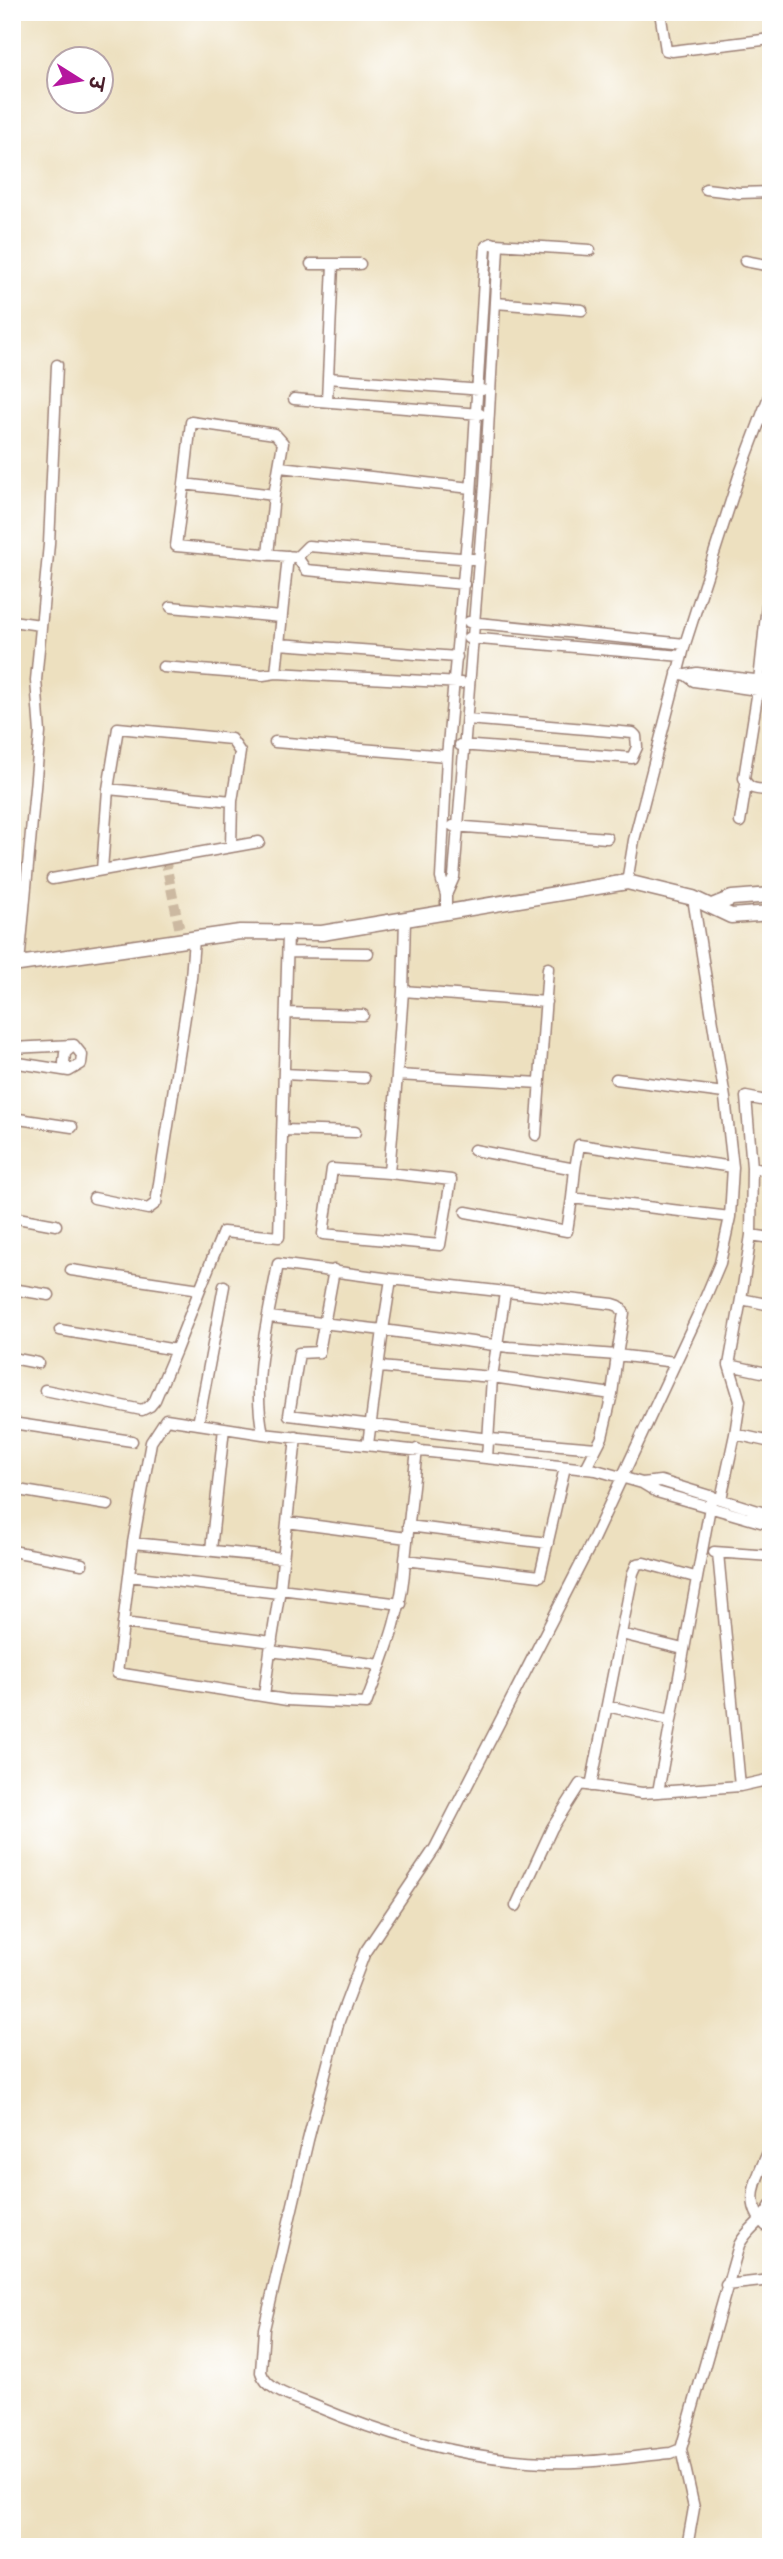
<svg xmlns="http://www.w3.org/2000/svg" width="783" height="2559" font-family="Sriracha,'Playpen Sans Deva',sans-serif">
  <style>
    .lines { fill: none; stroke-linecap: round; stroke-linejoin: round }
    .minor-tunnel { stroke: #ccb9a1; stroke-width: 10; stroke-dasharray: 10 5; stroke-linecap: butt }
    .minor-casing { stroke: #9c8075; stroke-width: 13 }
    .tertiary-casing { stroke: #9c8075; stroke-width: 17 }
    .minor { stroke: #fff; stroke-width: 10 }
    .tertiary { stroke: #fff; stroke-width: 14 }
  </style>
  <rect width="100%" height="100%" fill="#fff"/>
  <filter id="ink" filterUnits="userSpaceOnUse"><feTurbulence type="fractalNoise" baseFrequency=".0143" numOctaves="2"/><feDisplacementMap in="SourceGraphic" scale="14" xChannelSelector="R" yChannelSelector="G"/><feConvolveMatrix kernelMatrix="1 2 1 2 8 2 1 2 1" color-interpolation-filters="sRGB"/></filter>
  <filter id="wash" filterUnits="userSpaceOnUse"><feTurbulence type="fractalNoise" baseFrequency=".00686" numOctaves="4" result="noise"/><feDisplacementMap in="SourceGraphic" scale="28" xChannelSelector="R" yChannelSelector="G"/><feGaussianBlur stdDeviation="1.57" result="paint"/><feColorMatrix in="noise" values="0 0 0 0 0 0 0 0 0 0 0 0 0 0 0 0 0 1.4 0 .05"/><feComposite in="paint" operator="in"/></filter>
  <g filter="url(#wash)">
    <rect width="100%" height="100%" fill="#ede0bf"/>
  </g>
  <g filter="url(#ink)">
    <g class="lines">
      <path class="minor-tunnel" d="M165,859L182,941"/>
      <g class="minor-casing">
        <path id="minor" d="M660,12L666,50L672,51L771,39
          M769,12L771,19
          M706,189L739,193L771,192
          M496,244L590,250
          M745,261L771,266
          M311,264H360
          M495,303L582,310
          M328,378L482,390
          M294,399L480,414
          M327,401L333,264
          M280,467L471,488
          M184,484L191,422L275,434L283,443L274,495L184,484L176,546L297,557L308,546L473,559
          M268,555L274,495
          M297,557L306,570L464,584
          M771,605H767L758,690L744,778C748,791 759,789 771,790
          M171,607L281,617
          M12,621L40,625
          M469,622L685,644
          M468,638L682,656
          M279,644L288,556
          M457,657L279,644L276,673L461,683
          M163,667L263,675L276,673
          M677,673L686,675L694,681L771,692
          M686,675L697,673L771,682
          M275,742L447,756
          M460,745L632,758L637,747L636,736L633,733L467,719
          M740,822L746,785
          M453,826L607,838
          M231,847L232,801
          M102,870L108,789L232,801L240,752L231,739L118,728L108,789
          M52,879L259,842
          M627,882L634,840L685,644L739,476L771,391
          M446,895L454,877L485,485L498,247L492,243L486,246L471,495L447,756L441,878L446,895V913
          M693,898L725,1098L733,1167
          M288,952L368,953
          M19,964L40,733L36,680L49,544L57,365
          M403,991L405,919
          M286,1013L363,1015
          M12,1048L74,1045L82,1055L81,1064L69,1071L12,1062
          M69,1071L64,1063L65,1053L74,1045
          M284,1074L364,1078
          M397,1075L403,991L546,1002
          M616,1079L724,1093
          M771,1102L746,1097L752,1167L771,1171
          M12,1118L72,1127
          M282,1130L355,1132
          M536,1135L548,968
          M474,1150L575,1169L579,1145L733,1167L730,1217
          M332,1169L389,1173L451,1180L440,1245L323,1234Z
          M389,1173L397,1075L540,1083
          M94,1198L148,1209L156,1203L191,978L194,939
          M572,1198L575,1169
          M466,1212L567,1231L572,1198L730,1217L720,1263L701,1308L591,1544L435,1848L365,1952L339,2021L308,2140L264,2329L261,2372C266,2391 296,2398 313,2405C395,2440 486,2465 576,2462C608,2461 639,2456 671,2453L681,2449
          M12,1217L56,1225
          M751,1235L752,1167
          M771,1238L751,1235L741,1299L771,1305
          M71,1270L200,1289L223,1232L279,1237L288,934
          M334,1270L319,1352L299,1353L289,1415L490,1439L596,1448
          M391,1279L613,1304L619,1306L624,1313L617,1355L509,1347L383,1330L391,1279L278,1264C268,1320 251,1378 263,1434L596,1470L642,1483L657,1492L771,1525
          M12,1289L49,1295
          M741,1299L729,1365L771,1374
          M269,1317L383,1330L368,1444
          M60,1330L176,1350L200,1289
          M12,1358L38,1363
          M729,1365L740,1401L735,1434L771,1442
          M380,1367L492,1377L612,1394L617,1355L675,1362
          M45,1390L142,1410L150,1406L155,1400L176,1350
          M12,1423L132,1441
          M198,1424L224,1286
          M263,1434L166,1419L151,1442L133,1543L117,1673L287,1700L366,1704C385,1653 402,1615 405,1560
          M417,1449L405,1560L540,1576L565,1467
          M487,1458L492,1377L505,1293
          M586,1468L602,1437L612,1394
          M642,1483L661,1481L771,1515
          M12,1489L108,1505
          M721,1499L735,1434
          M287,1522L407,1538
          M408,1526L548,1543
          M133,1543L283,1558
          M211,1550L224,1428
          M12,1551L82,1564
          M714,1552L771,1556
          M718,1553L740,1786
          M129,1576L279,1593
          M280,1589L296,1437
          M123,1623L272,1642
          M621,1634L683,1649
          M270,1651L280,1589L401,1604
          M264,1696L270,1651L381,1665
          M607,1706L670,1720
          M591,1786L633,1573L637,1564L644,1563L695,1577
          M658,1792L740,1786L771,1779
          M516,1906L552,1828L580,1784L642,1793L658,1792L712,1496
          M771,2145C759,2176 738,2205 771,2230
          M726,2285L771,2280
          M687,2547L694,2508L681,2449L739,2245C749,2226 761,2224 771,2205"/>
      </g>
      <g class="tertiary-casing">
        <path id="tertiary" d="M712,906L732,898L771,895
          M12,965L240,932L322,933L627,882L693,898L731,916L771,913"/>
      </g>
      <use href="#minor" class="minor"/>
      <use href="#tertiary" class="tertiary"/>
    </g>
  </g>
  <rect width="783" height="2559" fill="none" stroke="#fff" stroke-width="42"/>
  <g transform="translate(80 80) rotate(101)"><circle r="33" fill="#ffffff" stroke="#b7a5aa" stroke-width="2"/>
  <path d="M0-5L12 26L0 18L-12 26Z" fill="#b5179e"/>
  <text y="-10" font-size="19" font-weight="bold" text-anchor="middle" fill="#4a1f2b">उ</text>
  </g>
</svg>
